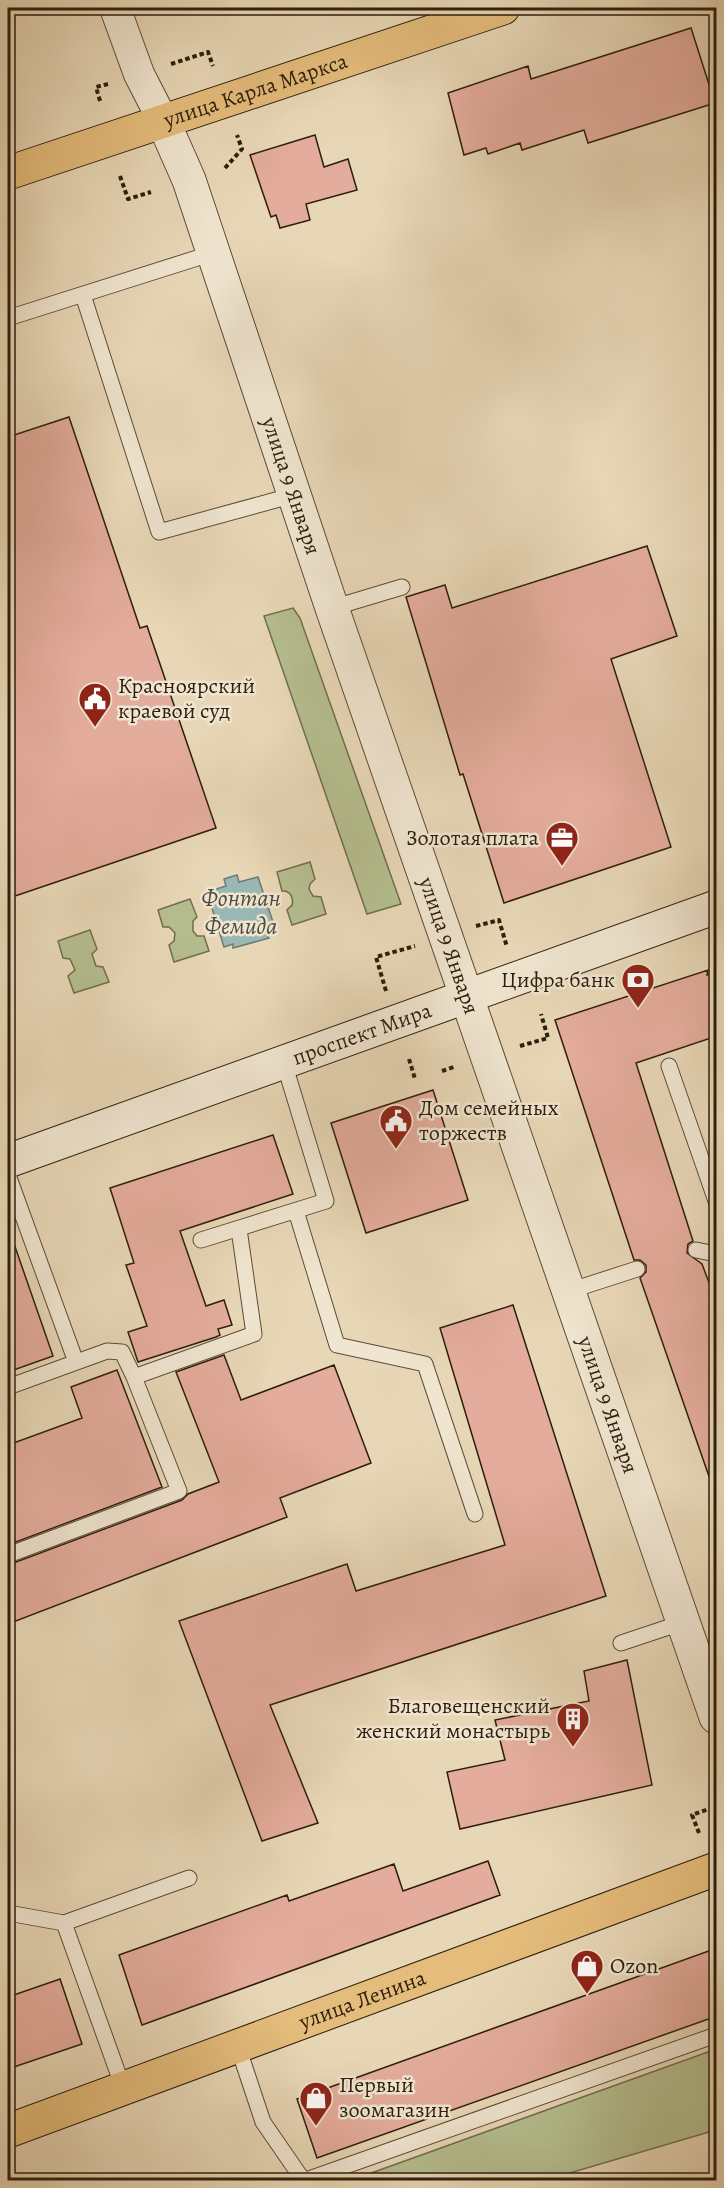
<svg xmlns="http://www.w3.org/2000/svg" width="724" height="2188" font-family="Alegreya,serif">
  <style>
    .green { fill: #b5be8f; stroke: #716e4e; stroke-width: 1.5 }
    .water { fill: #99b8b5; stroke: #6e7a71; stroke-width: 1.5 }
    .building { fill: #e4ac9c; stroke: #2d1e0c; stroke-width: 1.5 }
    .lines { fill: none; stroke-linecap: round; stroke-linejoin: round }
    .service-casing { stroke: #5c4c36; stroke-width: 17 }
    .minor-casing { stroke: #5c4c36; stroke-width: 32 }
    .tertiary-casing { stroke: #5c4c36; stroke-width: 35 }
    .secondary-casing { stroke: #2d1e0c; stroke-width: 35 }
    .primary-casing { stroke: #2d1e0c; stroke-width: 35 }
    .path { stroke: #2d1e0c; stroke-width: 4; stroke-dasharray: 4.5 3; stroke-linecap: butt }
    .service { stroke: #f0e5d0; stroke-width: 15 }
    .minor { stroke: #f0e5d0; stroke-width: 30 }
    .tertiary { stroke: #f0e5d0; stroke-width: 33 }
    .secondary { stroke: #f0e5d0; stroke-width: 33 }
    .primary { stroke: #e4bc7b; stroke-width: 33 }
    .labels { text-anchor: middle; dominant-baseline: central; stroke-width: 5; stroke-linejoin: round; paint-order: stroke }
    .street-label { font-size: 22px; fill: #2d1e0c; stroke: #f0e5d0 }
    .poi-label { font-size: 22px; fill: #2d1e0c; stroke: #f0e5d0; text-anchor: start }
    .water-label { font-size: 24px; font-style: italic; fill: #4d4c3f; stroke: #f0e5d0 }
  </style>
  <rect width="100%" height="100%" fill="#e8d7b6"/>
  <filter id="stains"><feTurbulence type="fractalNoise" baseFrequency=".00333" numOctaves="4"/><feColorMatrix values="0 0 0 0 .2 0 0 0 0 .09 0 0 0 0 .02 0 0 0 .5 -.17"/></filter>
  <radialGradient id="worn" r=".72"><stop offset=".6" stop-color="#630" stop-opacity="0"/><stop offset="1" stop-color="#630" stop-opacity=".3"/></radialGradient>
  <path class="green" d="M293,608L300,618L401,904L367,914L264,616Z
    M310,862L315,879L310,884L309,889L313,896L321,897L326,914L292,925L287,910L292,905C294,898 290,890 282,891L277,872Z
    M190,899L197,917L193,921V931L197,936H204L209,951L174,962L169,945L174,941L175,933L169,927H163L158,910Z
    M90,930L97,949L92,954L96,966L103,967L109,982L74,993L68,976L75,970L70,959L63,958L58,941Z
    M716,2049V2130L546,2180H364L363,2176Z"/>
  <path class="water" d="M237,875L239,882L258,877L276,931L266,934L269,938L233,948V944L224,947L207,892L226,886L224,879Z"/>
  <path class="building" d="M691,28L715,103L588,143L584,130L522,150L520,143L488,154L486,148L464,155L448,93L528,66L531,79Z
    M315,135L324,167L348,159L357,190L306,204L310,220L280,228L276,215L271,217L250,155Z
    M69,417L140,628L147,626L216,828L12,897L8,882V437Z
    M647,546L677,636L611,659L671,847L504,903L463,774L460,775L406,597L445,585L452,608Z
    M708,970L707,975L717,972V1036L636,1063L693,1241L688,1244L687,1253L702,1264L717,1304V1485H712L640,1278L646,1272V1265L640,1260H634L555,1020Z
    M433,1090L468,1200L366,1233L331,1123Z
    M273,1135L293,1194L180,1231L206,1306L224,1300L232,1325L218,1329L220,1335L216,1337L138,1362L128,1332L147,1326L126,1265L134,1263L110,1188Z
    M8,1238H12L53,1356L8,1372Z
    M513,1305L606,1596L270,1705L318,1823L262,1841L179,1621L347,1564L356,1591L505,1545L440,1328Z
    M224,1355L241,1400L334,1365L371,1463L280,1498L287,1517L8,1624V1565L182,1500L188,1494L219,1482L176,1372Z
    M117,1370L162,1487L8,1545V1445L82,1418L71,1387Z
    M627,1660L652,1785L460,1829L447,1772L505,1760L495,1720L589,1701L584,1671Z
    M488,1861L500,1895L142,2025L119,1955L287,1895L289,1901L394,1864L403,1891Z
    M717,1948V2016L317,2158L297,2099Z
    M60,1979L82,2044L8,2069V1997Z"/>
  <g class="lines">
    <g class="service-casing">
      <path id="service" d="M83,295L159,532L294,495
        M8,318L213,253
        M332,608L402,587
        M669,1066L716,1201
        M8,1175L76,1362
        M296,1211L337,1345L425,1364L475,1514
        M201,1240L326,1201L284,1063
        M696,1250L716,1254
        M569,1291L637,1269
        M8,1387L107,1351L122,1352L134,1377L254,1334L239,1229
        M8,1555L179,1491L134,1377
        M621,1643L684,1622
        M8,1913L64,1923L124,2090
        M64,1923L189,1878
        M238,2047L263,2122L303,2180
        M306,2180L716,2035"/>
    </g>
    <g class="minor-casing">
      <path id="minor" d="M115,8L139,74L163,121"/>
    </g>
    <g class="tertiary-casing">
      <g id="tertiary">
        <path id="s1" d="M163,121L189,180L332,608L716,1717"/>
      </g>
    </g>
    <g class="secondary-casing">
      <g id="secondary">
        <path id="s2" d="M8,1161L716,907"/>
      </g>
    </g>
    <g class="primary-casing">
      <g id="primary">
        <path id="s3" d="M8,173L503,8"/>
        <path id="s4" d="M8,2131L716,1869"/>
      </g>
    </g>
    <path class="path" d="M171,64L208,52L213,66
      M100,101L96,87L108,84
      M225,168L242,149L237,135
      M120,176L128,199L151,192
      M476,926L499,920L507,947
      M386,991L376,957L415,946
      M520,1046L548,1038L541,1014
      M409,1059L415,1079
      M442,1071L454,1067
      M699,1833L692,1815L709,1809"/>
    <use href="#service" class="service"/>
    <use href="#minor" class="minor"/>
    <use href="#tertiary" class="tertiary"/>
    <use href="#secondary" class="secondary"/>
    <use href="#primary" class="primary"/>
  </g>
  <defs>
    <g id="civic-pin" transform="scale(1.725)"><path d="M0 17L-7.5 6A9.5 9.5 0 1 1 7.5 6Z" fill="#8f2418" stroke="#f0e5d0"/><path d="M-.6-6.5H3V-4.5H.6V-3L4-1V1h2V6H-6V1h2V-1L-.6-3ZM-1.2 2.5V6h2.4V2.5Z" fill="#fff"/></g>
    <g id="office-pin" transform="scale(1.725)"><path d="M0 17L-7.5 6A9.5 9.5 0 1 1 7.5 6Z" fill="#8f2418" stroke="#f0e5d0"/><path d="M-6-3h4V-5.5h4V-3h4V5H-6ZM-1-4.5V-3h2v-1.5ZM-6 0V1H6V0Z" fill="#fff"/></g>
    <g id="bank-pin" transform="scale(1.725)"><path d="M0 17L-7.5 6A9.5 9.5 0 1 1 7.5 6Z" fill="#8f2418" stroke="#f0e5d0"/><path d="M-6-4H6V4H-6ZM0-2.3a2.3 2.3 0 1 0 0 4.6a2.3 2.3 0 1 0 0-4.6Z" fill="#fff"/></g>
    <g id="building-pin" transform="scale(1.725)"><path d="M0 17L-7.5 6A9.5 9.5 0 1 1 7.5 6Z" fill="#8f2418" stroke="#f0e5d0"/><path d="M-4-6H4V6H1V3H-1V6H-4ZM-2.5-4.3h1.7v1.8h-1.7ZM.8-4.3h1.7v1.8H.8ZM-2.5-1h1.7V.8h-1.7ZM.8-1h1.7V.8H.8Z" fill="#fff"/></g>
    <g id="shop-pin" transform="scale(1.725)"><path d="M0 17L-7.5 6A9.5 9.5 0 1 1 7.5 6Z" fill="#8f2418" stroke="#f0e5d0"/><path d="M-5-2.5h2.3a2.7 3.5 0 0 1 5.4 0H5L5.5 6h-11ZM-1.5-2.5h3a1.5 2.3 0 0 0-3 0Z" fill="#fff"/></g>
  </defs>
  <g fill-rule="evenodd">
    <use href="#civic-pin" x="95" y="699"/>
    <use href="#office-pin" x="562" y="838"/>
    <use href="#bank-pin" x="638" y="980"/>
    <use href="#civic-pin" x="396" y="1121"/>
    <use href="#building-pin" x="573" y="1719"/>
    <use href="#shop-pin" x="587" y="1966"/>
    <use href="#shop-pin" x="316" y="2098"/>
  </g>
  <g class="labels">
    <g class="street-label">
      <text stroke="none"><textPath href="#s3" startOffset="261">улица Карла Маркса</textPath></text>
      <text stroke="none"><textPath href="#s1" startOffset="387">улица 9 Января</textPath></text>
      <text stroke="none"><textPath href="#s1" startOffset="873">улица 9 Января</textPath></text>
      <text stroke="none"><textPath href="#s2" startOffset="376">проспект Мира</textPath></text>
      <text stroke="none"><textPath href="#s1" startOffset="1359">улица 9 Января</textPath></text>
      <text stroke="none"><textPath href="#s4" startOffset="378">улица Ленина</textPath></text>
    </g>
    <g class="poi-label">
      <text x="118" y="686">Красноярский<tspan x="118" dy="25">краевой суд</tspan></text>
      <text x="539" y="838" text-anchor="end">Золотая плата</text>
      <text x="615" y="980" text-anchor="end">Цифра банк</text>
      <text x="419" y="1108">Дом семейных<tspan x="419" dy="25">торжеств</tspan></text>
      <text x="550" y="1706" text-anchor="end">Благовещенский<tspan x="550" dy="25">женский монастырь</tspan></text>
      <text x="610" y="1966">Ozon</text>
      <text x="339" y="2085">Первый<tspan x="339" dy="25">зоомагазин</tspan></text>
    </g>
    <g class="water-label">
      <text x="241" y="898">Фонтан<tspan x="241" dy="28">Фемида</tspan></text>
    </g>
  </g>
  <rect width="724" height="2188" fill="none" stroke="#e8d7b6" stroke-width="30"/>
  <rect x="9" y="9" width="706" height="2170" fill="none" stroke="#2d1e0c" stroke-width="3"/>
  <rect x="15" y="15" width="694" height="2158" fill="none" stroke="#2d1e0c" stroke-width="1.5"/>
  <rect width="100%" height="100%" filter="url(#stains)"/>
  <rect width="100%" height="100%" fill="url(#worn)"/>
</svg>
